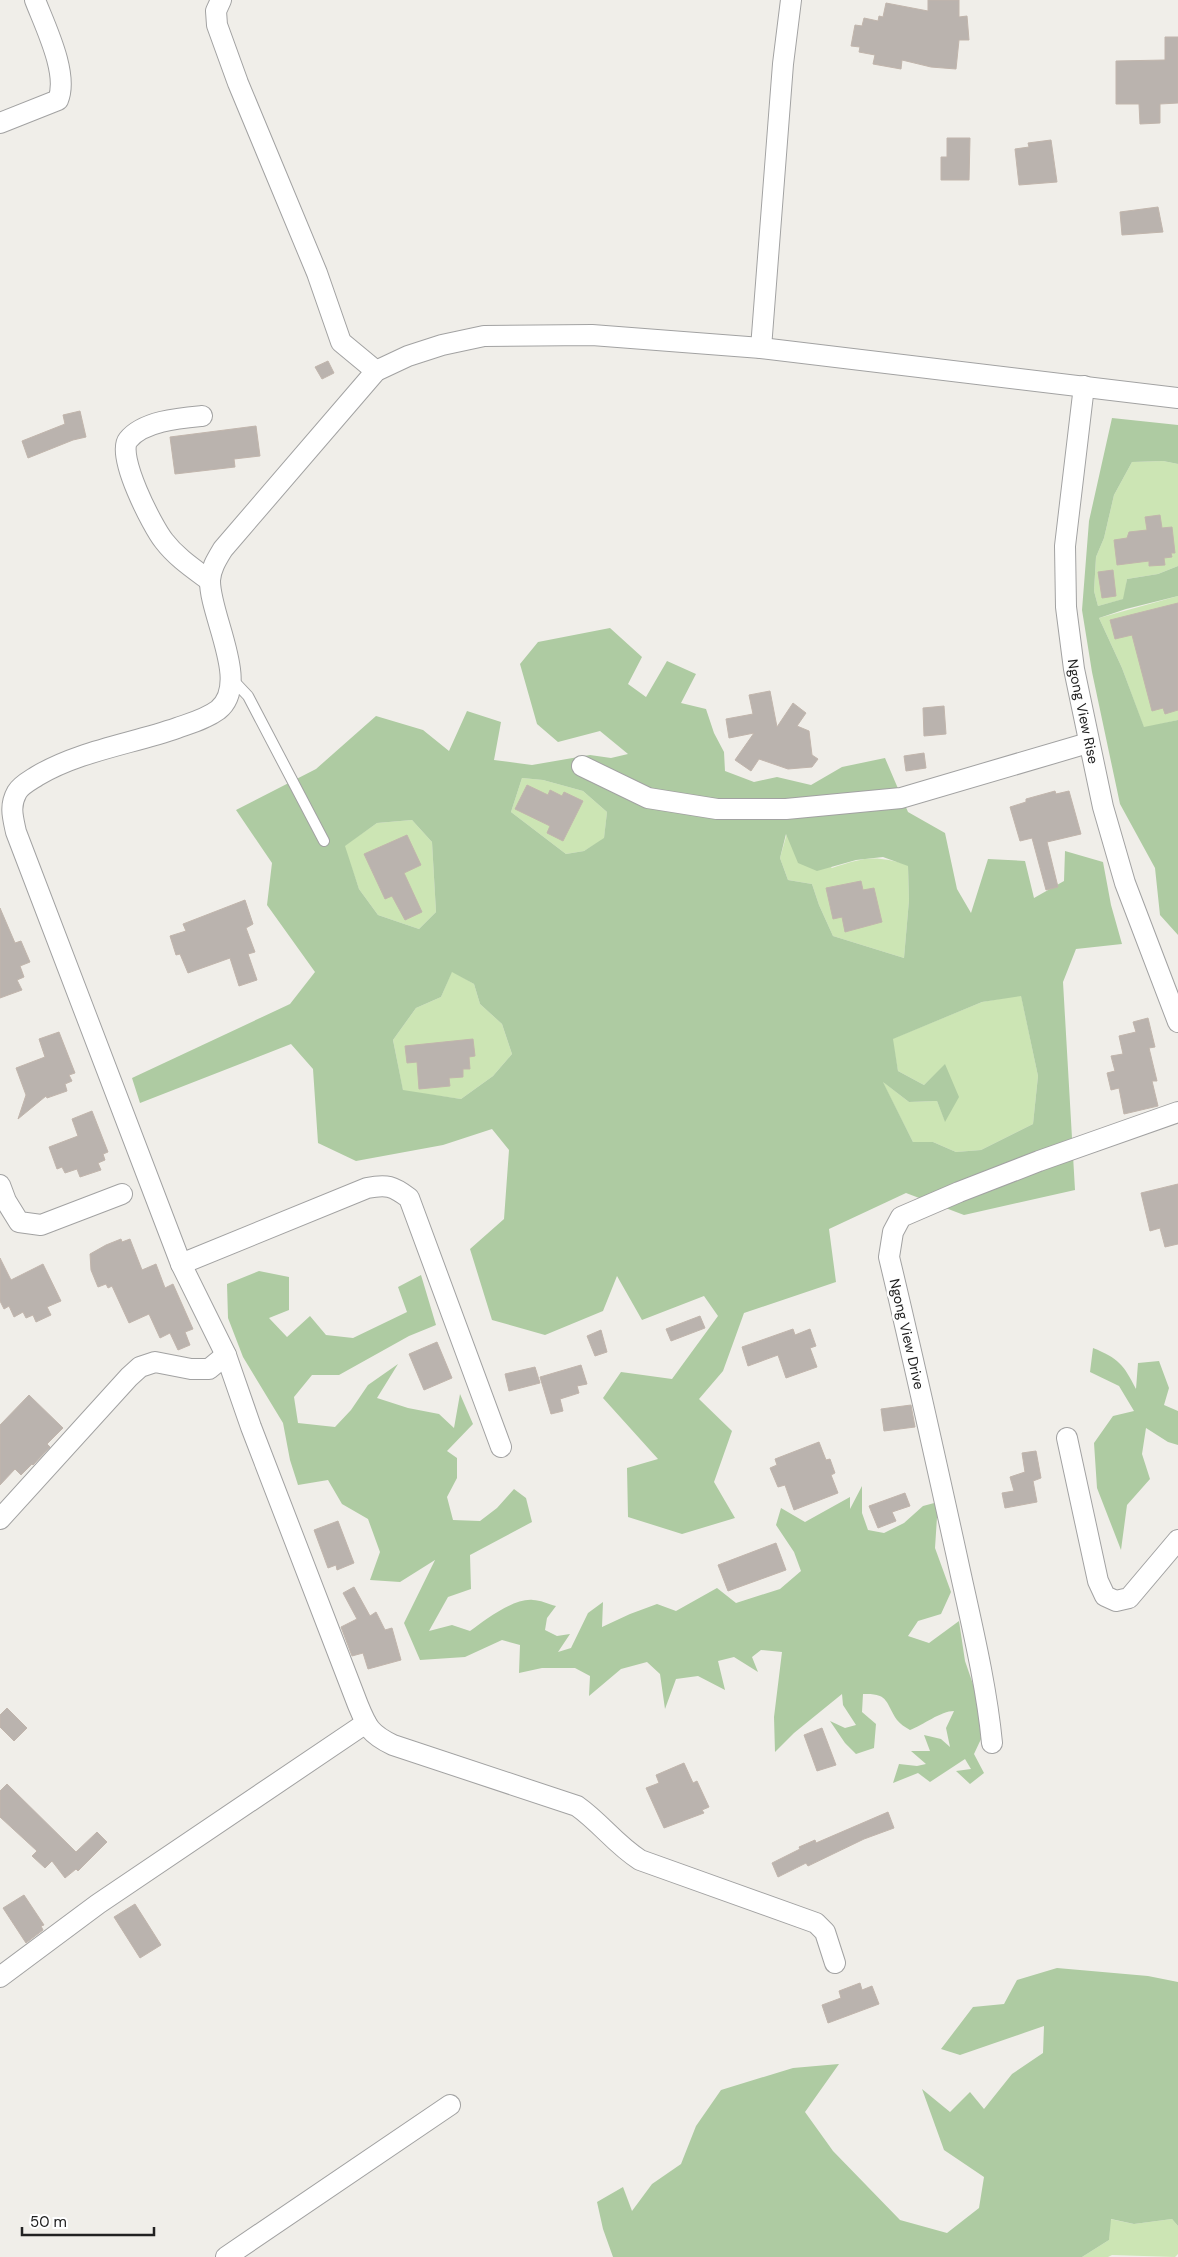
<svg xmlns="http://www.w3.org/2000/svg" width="1178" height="2257" font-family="'DM Sans',sans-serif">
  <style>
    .grass { fill: #cce5b4 }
    .forest { fill: #aecba2; fill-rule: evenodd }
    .building { fill: #bab3ae; stroke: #c1b5ac }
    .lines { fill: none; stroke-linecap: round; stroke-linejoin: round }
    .lane-casing { stroke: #a2a2a2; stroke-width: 12 }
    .street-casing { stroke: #a2a2a2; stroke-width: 22 }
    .lane { stroke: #fff; stroke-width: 10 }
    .street { stroke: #fff; stroke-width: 20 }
    .labels { text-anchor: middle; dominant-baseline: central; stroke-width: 5; stroke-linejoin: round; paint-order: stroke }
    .street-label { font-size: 14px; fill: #212121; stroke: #fff }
  </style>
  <rect width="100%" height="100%" fill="#f0eee9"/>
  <path class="grass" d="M1163,461L1178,464V566L1158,574L1127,579L1124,599L1098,606L1094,591L1096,557L1104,538L1114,495L1132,462Z
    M1178,596V720L1144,728L1122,668L1099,618Z
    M522,778L543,780L583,791L607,812L604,839L584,851L566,854L511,812Z
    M412,820L432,842L436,912L419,929L378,915L359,889L344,846L377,823Z
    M787,833L832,868C865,857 875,855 908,865L909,900L904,958L833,936L819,905L812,884L788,880L780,858Z
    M452,971L474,984L480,1004L502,1024L512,1054L493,1076L461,1099L403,1091L393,1040L416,1008L441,997Z
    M1021,995L1038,1076L1033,1124L981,1150L956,1152L933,1142H913L882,1081L909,1102L937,1101L945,1121V1065L924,1085L898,1071L892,1039L982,1002Z
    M1110,2219L1134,2224L1172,2219L1178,2226V2254L1175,2257L1112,2255L1108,2257H1082L1109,2240Z"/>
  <path class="forest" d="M1112,418L1178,425V464L1163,461L1132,462L1114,495L1104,538L1096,557L1094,591L1098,606L1123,599L1127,579L1158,574L1178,566V596L1126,609L1099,618L1122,668L1144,727L1178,720V935L1160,915L1155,868L1120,804L1092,672L1082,610L1089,521Z
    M610,628L642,657L628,684L646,697L667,661L696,674L681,703L706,709L714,733L724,752L725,771L754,782L777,777L811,785L842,767L885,758L908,812L945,833L957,889L971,913L988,859L1025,861L1034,898L1064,881L1065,851L1103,862L1111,905L1122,944L1076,949L1063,982L1075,1190L964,1215L906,1193L829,1229L836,1282L744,1313L723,1371L699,1399L732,1431L714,1482L735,1518L682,1534L628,1517L627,1468L658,1459L603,1398L621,1372L672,1379L718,1316L704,1296L642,1320L617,1276L603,1311L545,1335L492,1320L470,1249L504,1219L509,1150L492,1129L443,1145L356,1161L318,1143L313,1069L291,1044L140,1103L132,1078L290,1004L315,972L267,905L272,863L236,810L316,769L376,716L423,730L449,751L467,711L501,722L494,760L532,765L590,755L611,758L628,754L600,731L558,742L537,724L520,664L538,642ZM522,778L543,780L583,791L607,812L604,838L584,851L566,854L511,812ZM412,820L432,842L436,912L419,929L378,915L359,889L345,846L377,823ZM786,834L798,863L817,871L856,860L883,857L908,866L909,900L904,958L833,936L819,905L812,884L788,880L780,858ZM452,972L474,984L480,1004L502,1024L512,1054L493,1076L461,1099L403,1090L393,1040L416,1008L441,997ZM1021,996L1038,1076L1033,1124L981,1150L956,1152L933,1142H913L883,1082L909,1102L937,1101L945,1122L959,1097L945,1064L924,1085L898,1071L893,1039L982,1002Z
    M259,1271L289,1277V1310L269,1318L287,1337L310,1316L326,1335L353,1338L407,1312L398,1287L421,1275L436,1325L409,1336L339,1375H312L294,1397L298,1423L335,1427L351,1410L368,1385L398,1364L377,1398L408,1408L439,1414L454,1428L460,1394L473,1424L447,1451L457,1458V1478L447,1497L453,1520L480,1521L497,1508L514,1489L526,1498L532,1522L470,1555L471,1589L448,1597L429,1631L452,1625L470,1631C485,1620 513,1598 533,1600C540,1600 548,1604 556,1606L547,1618L545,1630L557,1636L570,1634L558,1652L571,1648L588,1613L603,1602L602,1627L630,1614L657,1604L676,1611L717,1588L736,1603L780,1589L801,1571L794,1552L776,1525L781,1508L805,1522L850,1497V1509L862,1486V1513L868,1530L884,1533L904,1523L923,1506L938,1502L935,1548L951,1592L941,1614L918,1621L908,1636L929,1643L959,1621L965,1661L976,1693L981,1739L974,1754L984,1773L970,1784L956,1771L971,1769L965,1759L930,1782L918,1773L893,1783L899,1764L917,1766L926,1764L911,1751H930L924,1735L941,1739L950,1747L946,1728L954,1711C941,1711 923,1725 910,1730C905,1727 900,1724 897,1720C885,1702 889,1693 863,1694L862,1712L876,1724L874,1748L856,1754L845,1743L830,1721L845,1728L856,1725L843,1705L842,1694L794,1733L775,1752L774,1717L782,1652L761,1650L752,1657L758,1672L734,1657L718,1661L725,1690L698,1676L676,1679L665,1709L660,1674L647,1662L621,1669L589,1696L590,1676L575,1668H542L519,1673L520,1645L502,1640L465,1657L420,1660L404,1623L435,1560L400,1582L370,1580L380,1552L368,1519L342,1504L328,1480L298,1485L290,1460L283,1423L243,1357L228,1318L227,1284Z
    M1093,1348C1118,1358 1124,1365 1136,1389L1138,1363L1159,1361L1169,1388L1164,1405L1178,1411V1445L1168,1442L1146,1428L1142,1454L1150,1479L1127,1505L1121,1550L1097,1488L1094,1443L1113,1416L1134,1411L1119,1386L1090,1372Z
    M1057,1968L1148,1976L1178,1982V2226L1172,2219L1134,2224L1111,2219L1109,2240L1082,2257H613L603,2229L597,2202L623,2187L632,2211L652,2184L681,2164L696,2126L721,2090L793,2068L839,2064L805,2112L833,2151L900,2220L947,2233L979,2208L984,2177L944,2150L922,2089L950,2112L970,2092L984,2109L1012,2074L1043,2053L1044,2026L960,2055L941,2049L973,2007L1004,2004L1017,1980Z"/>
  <path class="building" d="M928,0H959V17L967,16L969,40H959L956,69L931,67L902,60L901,69L873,64L875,55L859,52L860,47L851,46L855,25L862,26L864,18L878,21L879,16L883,17L886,3L928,11Z
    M1165,37H1178V103L1160,104V123L1140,124L1139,104H1116V61L1165,60Z
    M947,138H970L969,180H941V157H947Z
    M1051,140L1057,182L1019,185L1015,149L1029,147L1028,143Z
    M1158,207L1163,232L1122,235L1120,212Z
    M328,361L334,373L322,379L315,367Z
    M80,411L86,437L73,440L28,458L22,441L65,424L63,415Z
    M256,426L260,456L234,459L235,467L175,474L170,437Z
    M1160,515L1162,528L1172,527L1175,553H1171L1172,557L1164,558L1165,565L1149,566V561L1117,565L1114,540L1127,538L1129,532L1147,530L1145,517Z
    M1113,570L1116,596L1102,598L1098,572Z
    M1178,603V710L1165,714L1163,708L1152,711L1132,635L1115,639L1110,620Z
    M770,691L777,727L793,703L806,713L797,726L809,731L812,755L818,759L812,767L788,769L759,759L751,771L735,760L754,733L729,738L726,719L753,714L749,695Z
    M944,706L946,734L924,736L923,708Z
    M924,753L926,768L906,771L904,756Z
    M527,785L548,795L550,790L562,796L564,792L583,801L563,841L547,833L550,826L515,809Z
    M1055,791L1056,794L1069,791L1081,834L1047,842L1058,887L1046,890L1032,838L1020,841L1010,807L1026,802V799Z
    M407,835L421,865L404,873L422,912L405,920L392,896L385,899L364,854Z
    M861,881L863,890L874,888L882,922L845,932L842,917L833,919L826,888Z
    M245,900L253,924L246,928L255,952L248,954L257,980L239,986L230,958L188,973L180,954L176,955L170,936L186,931L183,924Z
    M0,908L15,943L21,941L30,962L20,966L24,977L17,980L22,990L0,998Z
    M1148,1018L1155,1047L1149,1048L1157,1081H1152L1158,1106L1124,1114L1119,1088L1111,1090L1107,1073L1115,1071L1111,1056L1123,1054L1119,1036L1136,1032L1133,1022Z
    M59,1032L75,1073L69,1075L72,1081L65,1084L67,1091L47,1098L46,1096L18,1119L26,1095L16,1068L45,1057L39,1039Z
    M473,1039L475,1056L469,1057L470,1069H463V1077L449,1078L450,1086L419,1089L417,1062L407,1063L405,1046Z
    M92,1111L108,1152L103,1154L105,1160L98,1163L101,1170L80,1177L77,1169L65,1173L62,1167L57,1169L49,1147L78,1136L72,1119Z
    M1178,1184V1244L1165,1247L1160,1228L1150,1231L1141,1193Z
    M121,1239L122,1242L130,1239L142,1270L156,1264L165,1288L173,1284L193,1329L185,1332L190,1345L178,1350L170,1333L160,1338L149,1314L129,1323L112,1286L108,1288L106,1284L98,1287L91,1270L90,1254L106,1245Z
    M0,1258L11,1280L43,1264L61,1301L47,1307L51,1315L36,1322L33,1315L26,1318L23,1312L14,1317L9,1306L4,1309L0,1301Z
    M700,1316L705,1328L671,1341L666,1329Z
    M793,1329L795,1335L810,1329L816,1346L810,1348L817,1367L786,1378L778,1355L748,1366L742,1347Z
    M601,1330L607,1352L595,1356L587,1336Z
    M437,1342L452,1378L424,1390L409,1354Z
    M581,1365L587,1384L577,1386L579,1393L560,1399L563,1411L551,1414L540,1377Z
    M535,1367L540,1383L509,1391L505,1374Z
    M29,1395L63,1428L47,1444L50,1447L33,1465L32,1464L21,1475L15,1469L0,1485V1425Z
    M911,1405L915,1427L884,1431L881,1409Z
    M819,1442L826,1460L830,1459L835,1473L831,1475L838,1493L794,1510L785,1485L778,1487L770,1468L777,1465L775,1459Z
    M1036,1451L1041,1478L1033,1481L1037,1502L1005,1508L1002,1493L1014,1491L1010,1477L1025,1472L1022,1453Z
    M905,1493L910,1506L892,1512L896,1521L878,1528L869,1506Z
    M338,1521L354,1563L337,1570L336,1565L328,1568L314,1530Z
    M776,1543L786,1570L728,1591L718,1565Z
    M354,1587L370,1616L376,1612L385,1630L392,1628L401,1660L368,1669L363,1653L352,1656L341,1627L357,1619L343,1593Z
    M7,1708L27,1728L14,1741L0,1727V1715Z
    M822,1728L836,1765L817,1771L804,1735Z
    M684,1763L693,1783L697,1781L709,1807L702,1810L704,1813L664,1828L646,1788L659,1783L656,1775Z
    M7,1784L76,1852L97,1832L107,1842L78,1871L76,1869L65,1878L52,1861L45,1868L32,1856L37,1851L0,1817V1791Z
    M888,1812L894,1828L864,1839L808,1866L806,1863L778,1877L772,1863L800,1849L799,1847L815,1840L816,1843Z
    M24,1895L44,1925L41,1926L43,1930L26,1943L3,1908Z
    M135,1904L161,1945L140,1958L114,1917Z
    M860,1983L862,1990L872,1986L879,2004L828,2023L822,2005L841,1998L839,1991Z"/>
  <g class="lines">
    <g class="lane-casing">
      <path id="lane" d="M232,679L248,696L324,841"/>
    </g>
    <g class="street-casing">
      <g id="street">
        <path d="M221,0L216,11L217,25L238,83L317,273L341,342L376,371"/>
        <path d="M0,123L58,100C69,74 45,26 35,0"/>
        <path d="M761,348L783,64L791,0"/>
        <path id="s1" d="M1084,386L1065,546L1066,607L1074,669L1103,807L1125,883L1178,1022"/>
        <path d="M202,416C180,418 143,421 128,440C116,455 152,526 164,541C177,558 194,569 210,581"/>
        <path d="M582,766L648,798L717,809H786L901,798L1088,743"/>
        <path d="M0,1185L6,1201L19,1222L41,1225L122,1194"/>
        <path d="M181,1264L226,1355L251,1427L358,1705C367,1727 370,1734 393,1745L577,1806C601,1823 615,1844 640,1860L816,1923L825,1932L835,1963"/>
        <path d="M1067,1438L1098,1581L1105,1596L1116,1601L1129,1598L1178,1540"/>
        <path d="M501,1447L409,1198C393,1186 387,1184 367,1188L181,1264L16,832C13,818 9,806 17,792C21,785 31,780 37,776C79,751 131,744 177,728C191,723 206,719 218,710C251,684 209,615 210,580C211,568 217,559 223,549L376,371L408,356L442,345L484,336L592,335L761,348L1178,398"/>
        <path d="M0,1519L129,1377L140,1367L155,1362L191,1369H209L226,1355"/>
        <path d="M992,1743C986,1681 970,1618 957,1557C935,1457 913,1357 889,1257L893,1232L901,1217L959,1192L1039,1161L1178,1112"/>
        <path d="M0,1977L98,1904L366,1723"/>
        <path d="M226,2257L450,2105"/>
      </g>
    </g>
    <use href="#lane" class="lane"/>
    <use href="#street" class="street"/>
  </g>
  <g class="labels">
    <g class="street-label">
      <text stroke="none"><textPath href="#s1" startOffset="328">Ngong View Rise</textPath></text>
      <text transform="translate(907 1334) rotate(77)">Ngong View Drive</text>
    </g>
  </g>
  <path d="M22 2227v8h132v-8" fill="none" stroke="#212121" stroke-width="2.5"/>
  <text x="30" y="2227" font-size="15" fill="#212121" stroke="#ffffff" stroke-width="4" paint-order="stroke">50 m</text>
</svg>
